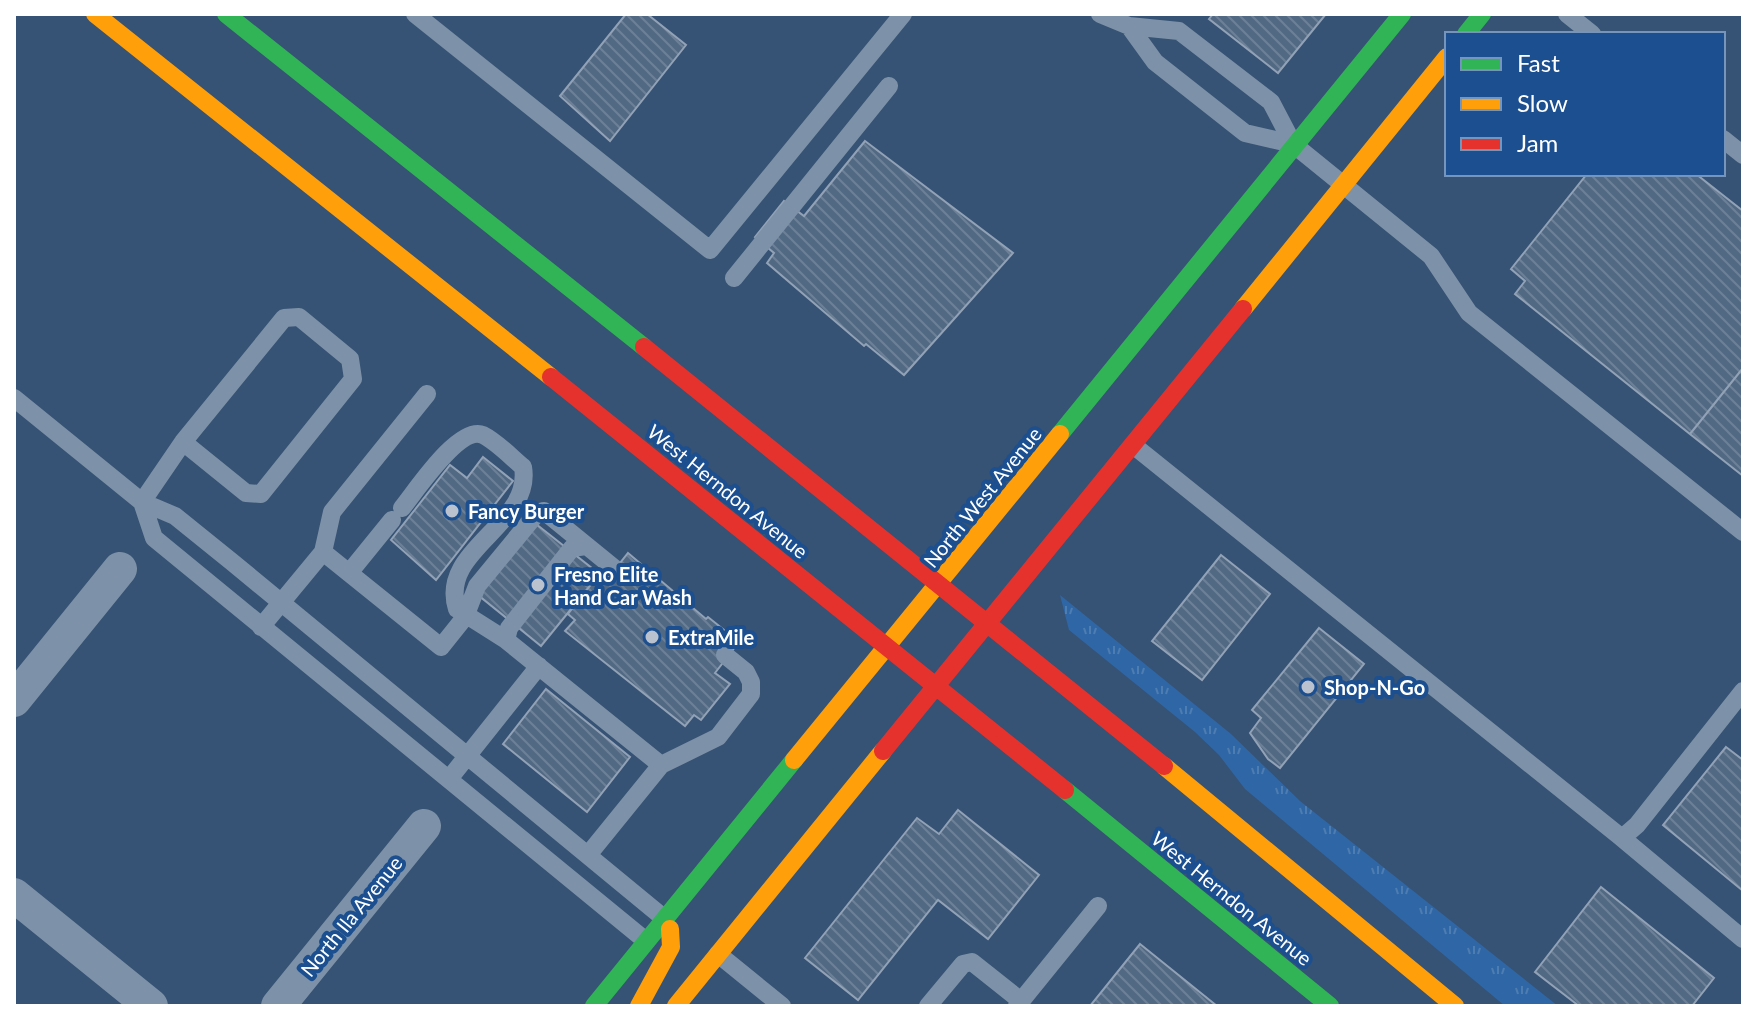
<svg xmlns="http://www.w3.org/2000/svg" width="1757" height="1020" font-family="Lato,sans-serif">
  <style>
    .park { fill: url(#park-tufts) }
    .building { fill: url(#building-back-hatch); stroke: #92a2b6; stroke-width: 2 }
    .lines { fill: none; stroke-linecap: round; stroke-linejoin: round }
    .lane { stroke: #7d92a8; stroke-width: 18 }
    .street { stroke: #7d92a8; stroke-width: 34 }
    .fast { stroke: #30b455; stroke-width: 18 }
    .slow { stroke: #ff9f0a; stroke-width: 18 }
    .jam { stroke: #e5322d; stroke-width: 18 }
    .poi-dot { fill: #b9c2ce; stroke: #1b4f8f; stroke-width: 3 }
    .labels { text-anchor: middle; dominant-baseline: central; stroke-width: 8; stroke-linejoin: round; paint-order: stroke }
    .street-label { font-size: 20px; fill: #fff; stroke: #1b4f8f }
    .poi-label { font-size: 20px; font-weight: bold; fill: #fff; stroke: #1b4f8f; text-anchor: start }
  </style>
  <defs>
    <pattern id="park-tufts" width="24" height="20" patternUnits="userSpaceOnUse" patternTransform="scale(2)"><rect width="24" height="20" fill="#2f66a5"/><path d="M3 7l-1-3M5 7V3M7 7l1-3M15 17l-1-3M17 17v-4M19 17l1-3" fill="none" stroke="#4e7db2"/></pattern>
    <pattern id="building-back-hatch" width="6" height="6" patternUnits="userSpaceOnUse" patternTransform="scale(2)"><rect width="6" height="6" fill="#526984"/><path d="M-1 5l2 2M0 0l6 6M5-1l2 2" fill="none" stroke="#6c8096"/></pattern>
  </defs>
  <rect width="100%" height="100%" fill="#365274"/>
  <path class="park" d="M1060,595L1231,734L1300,801L1558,1006H1505L1245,789L1219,755L1195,732L1069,630Z"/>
  <path class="building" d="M626,14H647L686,45L610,141L560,96Z
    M1213,14H1326L1278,73L1209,19Z
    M865,141L1013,253L904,375L866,344L864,346L767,263L774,253L755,237L784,201L804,216Z
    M1587,174H1696L1743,211V368L1690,434L1515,294L1525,281L1511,269Z
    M1743,368V476L1690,434Z
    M483,457L513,481L436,580L391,540L450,465L467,478Z
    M536,524L607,580L600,588L593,582L541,646L478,595Z
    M628,553L706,619L708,617L739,642L715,673L730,684L701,720L694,715L685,726L565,631L575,620L568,614L593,582L600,588Z
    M1221,555L1270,594L1202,680L1152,641Z
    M1319,628L1364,664L1280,768L1268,759L1250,733L1261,718L1252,710Z
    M546,689L630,757L587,812L503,744Z
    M1726,747L1743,760V891L1663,825Z
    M958,810L1039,875L988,939L938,900L858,1000L805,958L917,818L939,834Z
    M1601,887L1714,978L1692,1006H1579L1535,972Z
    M1140,944L1217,1006H1090Z"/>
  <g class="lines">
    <path class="lane" d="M415,14L710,250L903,14
      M1100,14L1129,26L1179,31L1271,102L1293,144
      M1567,14L1592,34
      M1129,26L1155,62L1245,133L1293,144L1431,256L1469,313L1743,532
      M1723,139L1743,155
      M734,278L889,86
      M14,398L142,502L175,516L232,562L665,919
      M1133,445L1622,838
      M142,502L154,538L646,941
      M142,502L183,442L284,318L299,317L350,359L353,379L261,494L246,493L183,442
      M402,508C416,491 459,425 483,435C497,442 511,457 523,467C533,525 438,549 457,609L506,640L661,765
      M323,552L332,512L427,394
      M349,573L392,520
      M261,627L323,552L441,647L465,617L477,586L537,513L544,511L614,568
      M506,640L509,628L572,548L586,546
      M1743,691L1637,825L1622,838L1743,939
      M449,779L539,666
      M588,855L661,765L718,737L751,694V682L746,672L725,655
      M718,954L782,1006
      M928,1006L963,964L972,962L1021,1001
      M1017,1006L1098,906"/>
    <path class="street" d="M14,700L120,569
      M14,895L151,1006
      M278,1006L424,826"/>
    <path class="fast" d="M226,14L644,347
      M1466,34L1482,14
      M1060,434L1402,14
      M1065,790L1330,1006
      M594,1006L794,760"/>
    <path class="slow" d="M95,14L551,377
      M1243,309L1447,57
      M794,760L1060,434
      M1164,766L1455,1006
      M639,1006L671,947L670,929
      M676,1006L883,751"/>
    <path class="jam" d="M644,347L1164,766
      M551,377L1065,790
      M883,751L1243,309"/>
  </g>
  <g class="poi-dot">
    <circle cx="452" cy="511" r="8"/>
    <circle cx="538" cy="585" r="8"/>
    <circle cx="652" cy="637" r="8"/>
    <circle cx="1308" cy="687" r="8"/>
  </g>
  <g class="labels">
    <g class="street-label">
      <text transform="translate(728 491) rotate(39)">West Herndon Avenue</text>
      <text transform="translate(982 497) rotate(-51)">North West Avenue</text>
      <text transform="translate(1232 898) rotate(39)">West Herndon Avenue</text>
      <text transform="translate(351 916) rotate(-51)">North Ila Avenue</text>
    </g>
    <g class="poi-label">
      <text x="468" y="511">Fancy Burger</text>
      <text x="554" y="574">Fresno Elite<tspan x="554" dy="23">Hand Car Wash</tspan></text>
      <text x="668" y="637">ExtraMile</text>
      <text x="1324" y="687">Shop-N-Go</text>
    </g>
  </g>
  <rect width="1757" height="1020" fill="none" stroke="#ffffff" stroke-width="32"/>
  <rect x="1445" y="32" width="280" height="144" fill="#1b4f8f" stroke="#7695bc" stroke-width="2"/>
  <rect x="1461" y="58" width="40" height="12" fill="#30b455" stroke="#7695bc" stroke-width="2"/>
  <text x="1517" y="72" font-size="24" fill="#ffffff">Fast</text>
  <rect x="1461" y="98" width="40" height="12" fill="#ff9f0a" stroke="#7695bc" stroke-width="2"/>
  <text x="1517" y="112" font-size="24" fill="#ffffff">Slow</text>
  <rect x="1461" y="138" width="40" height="12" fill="#e5322d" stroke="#7695bc" stroke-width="2"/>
  <text x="1517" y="152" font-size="24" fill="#ffffff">Jam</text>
</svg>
